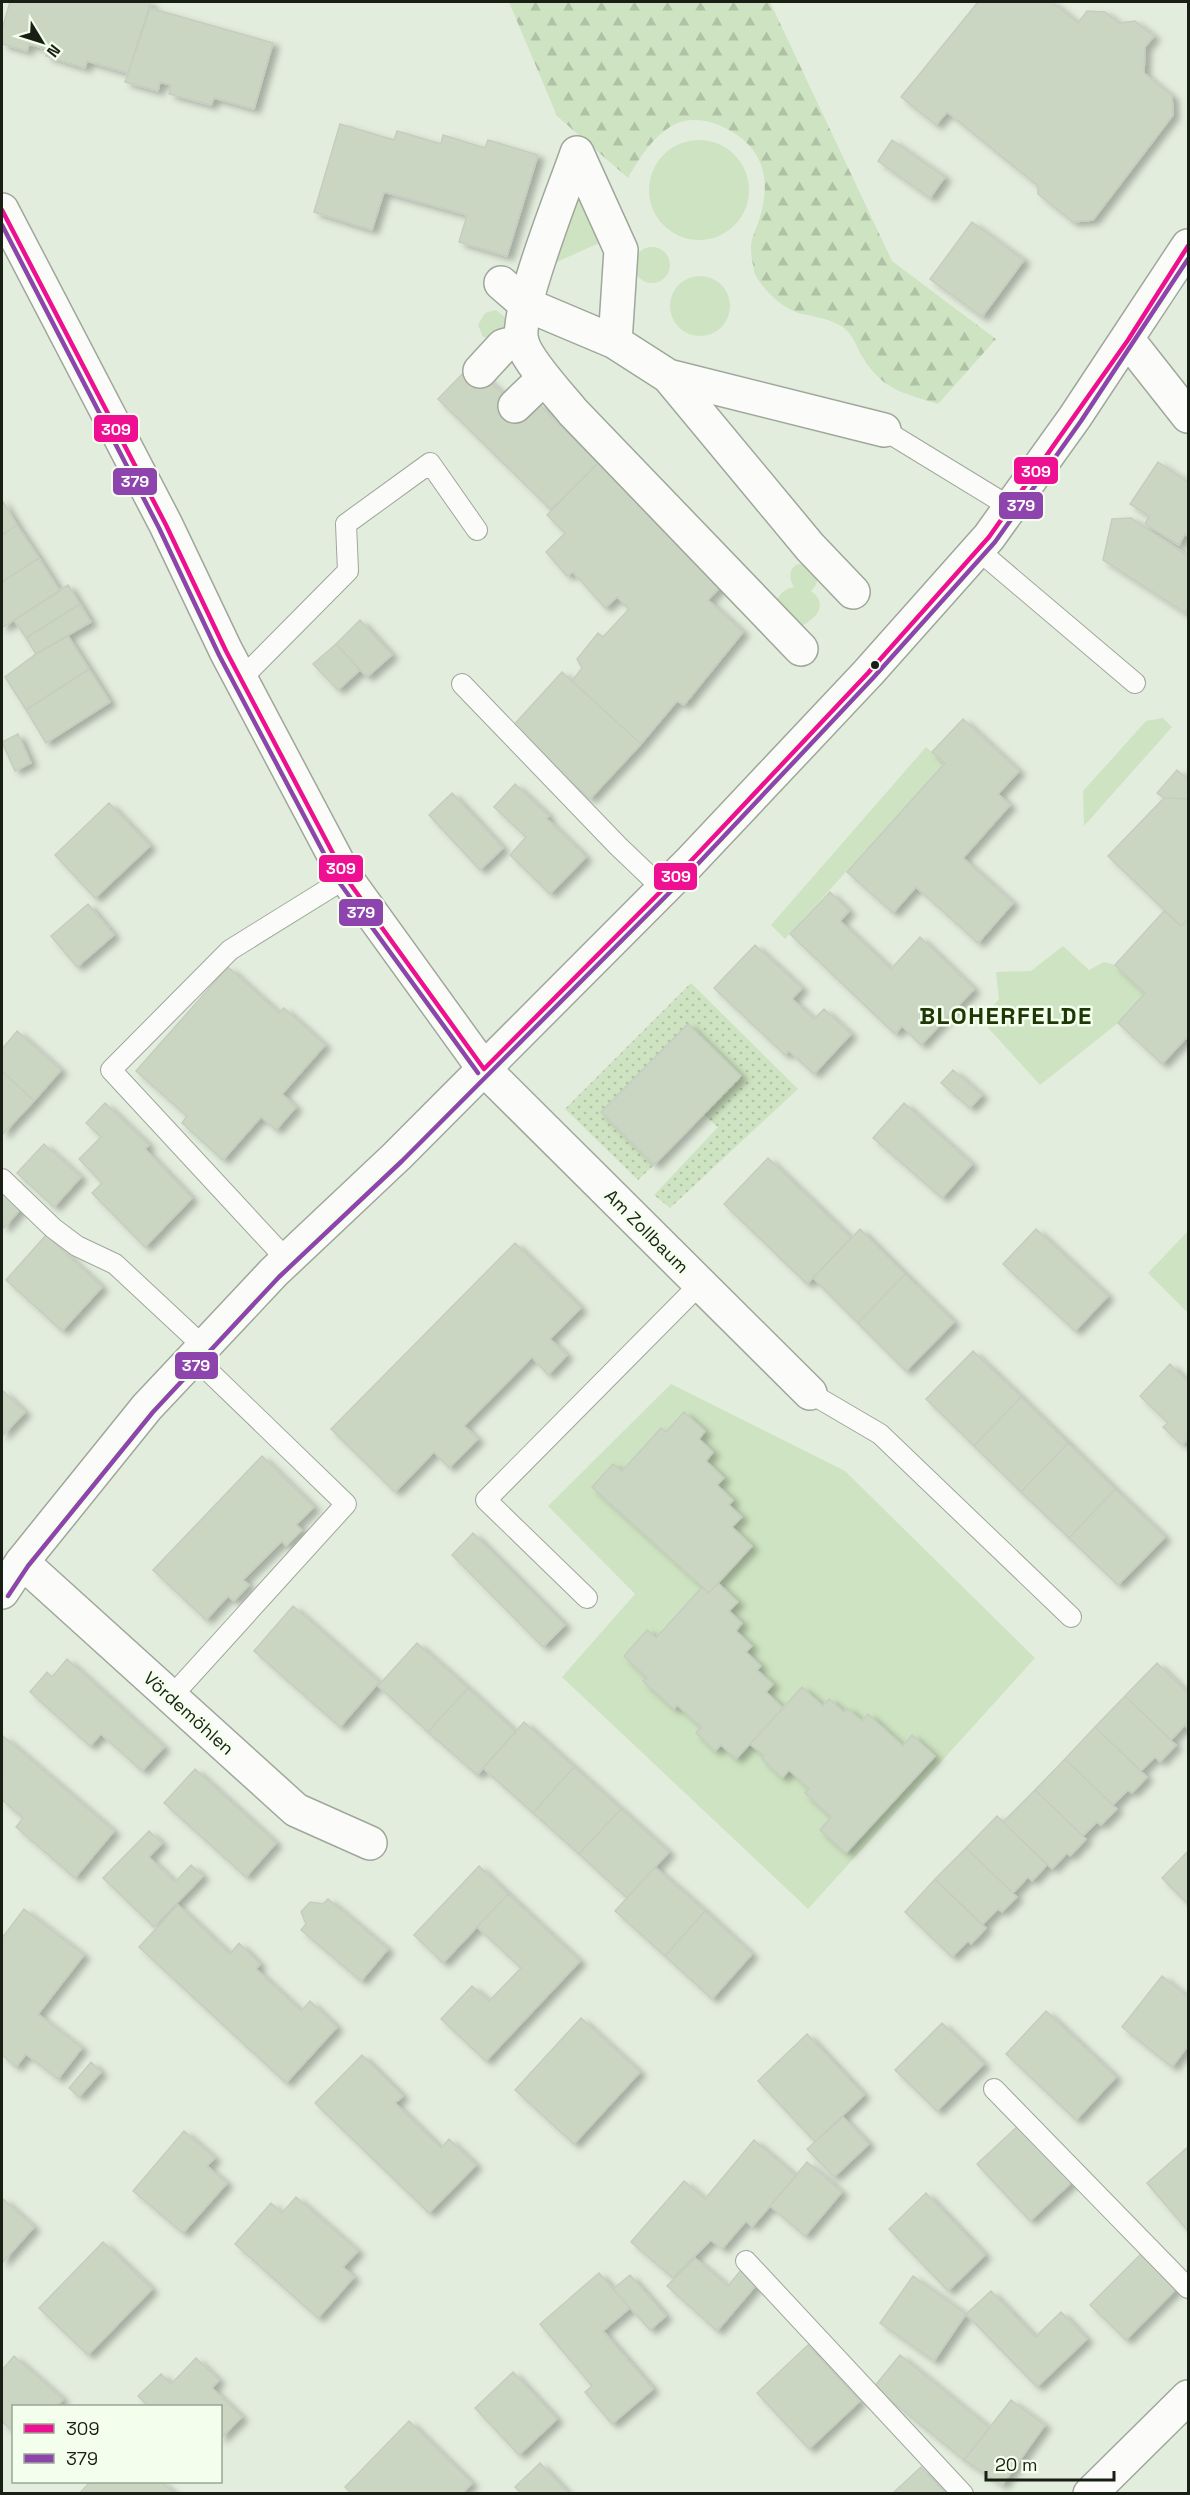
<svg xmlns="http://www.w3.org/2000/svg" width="1190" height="2495" font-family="'Space Grotesk',sans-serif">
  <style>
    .green { fill: #cee3c1 }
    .forest { fill: url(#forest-firs) }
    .garden { fill: url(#garden-dots) }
    .building { fill: #cad6c2; stroke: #c5cdc0; stroke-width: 1.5; filter: url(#shadow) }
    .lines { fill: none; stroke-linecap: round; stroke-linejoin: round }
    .lane-casing { stroke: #9fa79a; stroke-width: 22 }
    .street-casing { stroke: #9fa79a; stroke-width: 36 }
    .secondary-casing { stroke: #9fa79a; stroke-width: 36 }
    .lane { stroke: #fbfcfa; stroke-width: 20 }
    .street { stroke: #fbfcfa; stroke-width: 33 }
    .secondary { stroke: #fbfcfa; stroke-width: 33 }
    .bus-1-casing { stroke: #f3ffec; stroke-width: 9 }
    .bus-2-casing { stroke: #f3ffec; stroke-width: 9 }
    .bus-1 { stroke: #ee0f93; stroke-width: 4.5 }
    .bus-2 { stroke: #8e44ad; stroke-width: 4.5 }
    .bus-dot { fill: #191f15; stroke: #f3ffec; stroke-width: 2 }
    .labels { text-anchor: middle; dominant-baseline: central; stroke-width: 5; stroke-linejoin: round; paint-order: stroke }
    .street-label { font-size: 18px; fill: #191f15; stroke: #f3ffec }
    .district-label { font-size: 24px; font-weight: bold; letter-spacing: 1.5px; fill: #1e3706; stroke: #f3ffec }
    .line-badge { stroke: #f3ffec; stroke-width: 2 }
    .badge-label { font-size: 16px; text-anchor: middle; font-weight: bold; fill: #fff }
  </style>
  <defs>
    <pattern id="forest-firs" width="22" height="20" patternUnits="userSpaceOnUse" patternTransform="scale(1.5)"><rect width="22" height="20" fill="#cee3c1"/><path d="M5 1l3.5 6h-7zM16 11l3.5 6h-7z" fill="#b0c2a5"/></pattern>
    <pattern id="garden-dots" width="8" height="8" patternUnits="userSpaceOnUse" patternTransform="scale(1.5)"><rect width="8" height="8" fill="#cee3c1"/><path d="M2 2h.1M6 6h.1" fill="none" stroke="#b0c2a5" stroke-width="1.8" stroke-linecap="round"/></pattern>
    <filter id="shadow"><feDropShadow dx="6" dy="4" stdDeviation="3" flood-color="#0004"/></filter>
  </defs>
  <rect width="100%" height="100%" fill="#e3eddd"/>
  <path class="green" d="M649 190a50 50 0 1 1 100 0a50 50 0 1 1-100 0Z
    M580,180L606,240L550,265Z
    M634 265a18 18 0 1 1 36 0a18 18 0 1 1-36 0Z
    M670 306a30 30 0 1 1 60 0a30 30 0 1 1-60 0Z
    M496,310L507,319V330L496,340L483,337L478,325L485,313Z
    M798,564H806L818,578L816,585L811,591C831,605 813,623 796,628L775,606C778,595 783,589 794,587C789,579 788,569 798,564Z
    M1163,718L1172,727L1084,826L1083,791L1146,721Z
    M926,747L945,763L785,939L771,925Z
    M1063,946L1089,970L1104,962L1115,965L1145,993L1118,1023L1040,1085L981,1020L999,999L996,972L1031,971Z
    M1188,1231V1313L1148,1273Z
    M671,1384L845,1471L1035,1658L808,1909L562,1677L635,1594L548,1506Z"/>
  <path class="forest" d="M509,2H770L892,261L996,339L938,404C904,393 884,391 863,358C856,347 855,337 844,328C832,319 816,317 802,314C783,309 767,293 757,278C754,274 754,269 753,265C748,240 753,239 760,217C772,177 762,145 723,127C709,120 690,117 675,124C653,136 640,157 628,178L557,116Z"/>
  <path class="garden" d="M691,983L798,1089L670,1208L654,1195L718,1127L704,1115L741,1076L688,1024L601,1112L654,1165L638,1180L565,1109Z"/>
  <path class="building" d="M10,2H151L128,73L87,61L85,68L46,56L47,49L29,44L27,51L2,44V29Z
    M978,2H1052L1078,23L1087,11L1105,12L1119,23L1135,21L1154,36L1145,47L1144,73L1172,96L1173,115L1093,220L1073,222L1038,194V186L947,112L936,125L901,97Z
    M150,8L273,43L254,109L214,98L211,105L169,94L171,85L160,82L158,91L125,82Z
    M340,124L394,140L397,131L441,144L443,135L485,148L488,140L538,155L507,256L459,242L467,215L384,192L372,230L314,212Z
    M892,140L945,177L930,198L878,161Z
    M972,222L1024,260L982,317L930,279Z
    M472,364L525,416L538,403L598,463L551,510L438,399Z
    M601,460L723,584L708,600L743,632L684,705L677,701L641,744L572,681L582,668L577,659L598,633L603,637L629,609L617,597L605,608L573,572L567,576L546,552L565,533L547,515Z
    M1158,462L1188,482V536L1185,534L1179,545L1145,524L1149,516L1130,504Z
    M2,500L17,525L2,535Z
    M1131,518L1188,556V607L1185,613L1103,560L1112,519Z
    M17,525L39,558L2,582V535Z
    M39,558L60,591L2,628V582Z
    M68,585L80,604L26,638L14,620Z
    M80,604L91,622L36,654L26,638Z
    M360,620L392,655L367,677L336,644Z
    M68,636L89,669L26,710L5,677L36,654Z
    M336,644L360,670L338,690L313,664Z
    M89,669L110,702L46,743L26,710Z
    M562,672L641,744L590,799L511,728Z
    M963,719L1019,771L998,794L1010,805L963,858L1013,903L978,943L916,887L893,913L847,872L945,763L932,752Z
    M18,734L31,763L15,771L2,742Z
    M1177,770L1188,780V799L1164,798L1157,793Z
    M515,784L549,816L546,818L586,857L550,894L510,855L526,837L494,807Z
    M452,793L503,848L480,870L429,815Z
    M1164,798L1188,799V919L1181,926L1108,856Z
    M109,803L150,846L95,898L55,855Z
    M830,892L849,911L840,921L891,969L920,937L974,989L921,1045L902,1026L895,1034L790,934Z
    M88,904L114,935L77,967L51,936Z
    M1164,911L1181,926L1188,919V1039L1186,1038L1162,1064L1118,1023L1145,993L1115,965Z
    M755,945L802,988L792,999L814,1019L824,1009L851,1034L814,1074L789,1051L785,1055L714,988Z
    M228,967L279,1013L284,1008L325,1045L282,1094L296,1107L276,1130L261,1117L223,1160L182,1123L187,1116L136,1071Z
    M688,1024L741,1076L654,1165L601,1112Z
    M17,1031L61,1070L34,1101L2,1071V1049Z
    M953,1070L982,1095L970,1108L941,1083Z
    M2,1071L34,1101L3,1134L2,1133Z
    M105,1103L149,1145L145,1149L192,1198L145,1247L92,1193L102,1183L79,1159L101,1137L86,1123Z
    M904,1103L972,1164L942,1198L873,1138Z
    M44,1144L81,1177L54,1207L17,1173Z
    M768,1158L851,1238L807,1284L724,1204Z
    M2,1185L24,1205L4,1228L2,1226Z
    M860,1229L905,1274L858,1323L813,1278Z
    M1036,1229L1108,1296L1075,1331L1003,1264Z
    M46,1235L102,1287L62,1331L6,1280Z
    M515,1243L581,1308L550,1339L567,1355L548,1375L532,1357L464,1426L478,1439L449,1468L434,1452L395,1492L331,1429Z
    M905,1274L954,1322L906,1371L858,1323Z
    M973,1351L1021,1397L974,1446L926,1399Z
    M1170,1364L1188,1382V1443L1186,1440L1182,1445L1163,1427L1168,1423L1140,1396Z
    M2,1390L25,1412L2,1436Z
    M1021,1397L1068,1443L1021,1492L974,1446Z
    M684,1412L705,1431L699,1439L713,1452L706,1461L724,1478L717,1485L733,1500L729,1505L742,1517L732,1527L752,1546L709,1593L592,1487L613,1464L622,1471L661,1428L666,1432Z
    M1068,1443L1115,1489L1069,1538L1021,1492Z
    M262,1456L314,1507L296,1525L302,1530L286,1546L282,1541L243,1580L249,1585L234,1601L228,1596L206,1620L153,1570Z
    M1115,1489L1165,1537L1118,1585L1069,1538Z
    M473,1533L565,1625L543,1647L452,1555Z
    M718,1583L738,1602L729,1611L742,1623L736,1631L752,1646L746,1652L761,1666L757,1670L773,1684L766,1692L783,1708L736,1759L721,1745L715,1751L696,1733L701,1727L677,1705L674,1709L643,1681L647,1678L624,1656L647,1630L656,1638L702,1587L709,1593Z
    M293,1606L379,1682L340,1727L254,1651Z
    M417,1643L468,1688L428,1732L378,1686Z
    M67,1659L164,1747L142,1771L101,1734L90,1746L30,1692L47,1672L52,1677Z
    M1157,1663L1188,1693V1729L1185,1725L1171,1740L1125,1696Z
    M802,1687L823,1706L829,1699L844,1712L847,1708L862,1721L868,1714L903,1746L912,1735L935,1756L846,1853L820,1830L831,1817L805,1793L809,1789L789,1770L782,1778L762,1759L764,1756L750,1744Z
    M468,1688L516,1732L477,1775L428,1732Z
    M1125,1696L1176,1745L1160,1762L1155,1757L1141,1771L1095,1727Z
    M524,1722L574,1767L533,1813L483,1768Z
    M1095,1727L1147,1777L1132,1793L1128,1790L1113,1805L1065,1759Z
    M3,1736L114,1831L75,1878L16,1827L23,1818L2,1800Z
    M1065,1759L1117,1809L1101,1825L1097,1822L1083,1836L1035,1790Z
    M574,1767L621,1809L579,1854L533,1813Z
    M195,1769L276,1843L246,1877L164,1803Z
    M1035,1790L1086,1839L1070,1856L1067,1853L1052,1869L1003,1822Z
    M621,1809L669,1852L627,1898L579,1854Z
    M997,1816L1047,1865L1032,1881L1028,1877L1013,1893L966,1848Z
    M149,1831L162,1843L149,1857L175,1882L191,1865L203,1876L154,1927L103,1878Z
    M966,1848L1017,1897L1002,1912L998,1909L982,1925L935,1879Z
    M1188,1851V1904L1162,1878Z
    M479,1866L508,1894L443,1963L414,1935Z
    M655,1867L705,1911L665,1956L615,1911Z
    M935,1879L986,1928L971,1944L968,1941L952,1957L905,1912Z
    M508,1894L580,1961L486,2061L441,2019L472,1986L489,2001L521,1968L477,1927Z
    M328,1899L388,1949L361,1981L301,1930L306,1924L301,1912L310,1902L323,1904Z
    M178,1905L230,1954L239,1943L260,1964L256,1969L301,2011L310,2001L337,2027L286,2083L139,1947Z
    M24,1909L84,1955L38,2014L82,2048L58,2079L26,2054L16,2067L2,2055V1938Z
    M705,1911L752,1954L712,1999L665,1956Z
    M1162,1976L1188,1997V2046L1172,2067L1122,2027Z
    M1046,2011L1116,2077L1076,2120L1006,2054Z
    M581,2018L640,2072L574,2144L515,2090Z
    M942,2023L984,2064L937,2111L895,2070Z
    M807,2034L864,2095L815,2142L758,2081Z
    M362,2055L403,2096L395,2103L441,2148L449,2139L476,2165L429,2213L315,2103Z
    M91,2062L101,2072L79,2097L69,2088Z
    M843,2117L869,2144L834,2177L807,2149Z
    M1020,2124L1073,2181L1030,2221L977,2164Z
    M184,2131L215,2158L207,2166L227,2183L183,2233L133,2191Z
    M754,2140L796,2176L752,2227L746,2221L722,2249L711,2240L673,2278L631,2242L684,2181L705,2199Z
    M1188,2147V2231L1147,2183Z
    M807,2162L842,2192L805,2236L770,2206Z
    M926,2193L985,2255L948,2291L889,2229Z
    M296,2197L358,2251L343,2267L354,2277L318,2318L235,2244L271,2203L282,2213Z
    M2,2198L34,2227L2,2263Z
    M103,2242L152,2289L88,2355L39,2308Z
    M1143,2252L1178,2287L1126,2340L1090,2305Z
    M695,2258L728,2286L741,2270L757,2284L717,2331L667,2286Z
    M599,2273L630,2308L603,2331L653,2389L612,2424L585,2392L592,2386L540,2324Z
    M630,2275L666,2316L650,2330L613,2289Z
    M913,2276L966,2314L934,2361L880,2323Z
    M991,2291L1035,2337L1061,2312L1087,2339L1037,2387L966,2314Z
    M808,2345L860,2401L809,2449L757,2393Z
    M900,2355L990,2428L964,2460L874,2387Z
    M14,2356L63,2399L57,2406H14V2432L2,2422V2370Z
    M196,2358L219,2380L212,2388L242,2417L220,2439V2406H148L138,2396L161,2374L171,2384Z
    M513,2372L557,2419L519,2455L475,2408Z
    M1011,2400L1045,2425L1002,2485L964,2460Z
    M409,2421L472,2483L462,2494H352L345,2487Z
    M540,2463L567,2492L565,2494H522L515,2487Z
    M921,2467L946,2494H892Z
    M90,2482H162L175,2494H79Z"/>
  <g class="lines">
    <g class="lane-casing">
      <path id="lane" d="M884,430L1010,507
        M977,549L1135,683
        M241,679L348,571L346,524L430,463L477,530
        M462,684L618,846L663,889
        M2,1179L53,1228L77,1246L115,1264L204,1347
        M287,1260L111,1070L230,950L346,878
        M810,1393L880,1434L1071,1617
        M587,1598L486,1500L700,1284
        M171,1697L346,1504L194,1357
        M994,2089L1188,2288
        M746,2261L963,2494"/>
    </g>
    <g class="street-casing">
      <path id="street" d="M577,153C565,188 514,313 522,342C527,361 560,396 573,412L801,649
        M577,153L621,250L615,342
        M2,210L166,525L226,651L346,878L484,1069L810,1393
        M501,283L525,304L615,342L668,376L884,430
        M1128,340L1188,416
        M480,371L503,346L522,341
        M668,376L810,547L853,592
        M515,406L544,378
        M22,1562L296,1810L370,1843
        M1090,2494L1188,2397"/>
    </g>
    <g class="secondary-casing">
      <path id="secondary" d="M2,1592L22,1562L147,1407L212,1338L274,1272L397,1156L689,863L868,673L957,573L989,537L1075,417L1188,246"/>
    </g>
    <use href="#lane" class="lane"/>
    <use href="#street" class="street"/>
    <use href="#secondary" class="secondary"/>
    <g class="bus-1-casing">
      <path id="bus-1" d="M2,210L166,525L226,651L346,878L484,1069
        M484,1069L689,863L868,673L989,537L1128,340L1188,246"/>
    </g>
    <g class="bus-2-casing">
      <path id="bus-2" d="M2,225L159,528L219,655L339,882L478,1073
        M8,1596L28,1566L153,1412L279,1277L402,1161L694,868L873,678L995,542L1081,421L1188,259"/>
    </g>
    <use href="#bus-1" class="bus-1"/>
    <use href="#bus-2" class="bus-2"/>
  </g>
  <circle class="bus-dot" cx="875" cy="665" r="5"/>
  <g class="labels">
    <g class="street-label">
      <text transform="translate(647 1231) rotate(45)">Am Zollbaum</text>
      <text transform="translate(189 1713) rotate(42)">Vördemöhlen</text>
    </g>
    <g class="district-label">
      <text x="1006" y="1015">BLOHERFELDE</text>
    </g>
  </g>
  <g class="line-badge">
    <rect x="93" y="414" width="46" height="29" rx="6" fill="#ee0f93"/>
    <rect x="1013" y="456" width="46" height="29" rx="6" fill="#ee0f93"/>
    <rect x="112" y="467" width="46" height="29" rx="6" fill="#8e44ad"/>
    <rect x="998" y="491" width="46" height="29" rx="6" fill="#8e44ad"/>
    <rect x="318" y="854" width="46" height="29" rx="6" fill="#ee0f93"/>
    <rect x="653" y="862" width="45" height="29" rx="6" fill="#ee0f93"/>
    <rect x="338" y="898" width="46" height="29" rx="6" fill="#8e44ad"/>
    <rect x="174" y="1351" width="45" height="29" rx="6" fill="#8e44ad"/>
  </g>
  <g class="badge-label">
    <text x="116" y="435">309</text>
    <text x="1036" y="477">309</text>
    <text x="135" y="487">379</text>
    <text x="1021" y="511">379</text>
    <text x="341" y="874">309</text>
    <text x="676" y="882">309</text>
    <text x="361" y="918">379</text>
    <text x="196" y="1371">379</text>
  </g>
  <rect width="1190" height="2495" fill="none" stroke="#191f15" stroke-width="6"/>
  <rect x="12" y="2405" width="210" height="78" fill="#f3ffec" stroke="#9ca596" stroke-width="1.5"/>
  <rect x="24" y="2424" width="30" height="9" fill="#ee0f93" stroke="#9ca596" stroke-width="1.5"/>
  <text x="66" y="2435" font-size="18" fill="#191f15">309</text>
  <rect x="24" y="2454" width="30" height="9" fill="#8e44ad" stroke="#9ca596" stroke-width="1.5"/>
  <text x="66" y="2465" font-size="18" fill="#191f15">379</text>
  <g transform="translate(42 42) rotate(128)" stroke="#f3ffec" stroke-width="4.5" paint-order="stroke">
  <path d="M0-4.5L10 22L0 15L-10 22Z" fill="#191f15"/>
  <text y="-9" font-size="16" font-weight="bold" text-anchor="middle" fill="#191f15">N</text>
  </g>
  <path d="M986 2471v9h128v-9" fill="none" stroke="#191f15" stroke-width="3"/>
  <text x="995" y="2471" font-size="18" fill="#191f15" stroke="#f3ffec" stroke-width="4.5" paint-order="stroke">20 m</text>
</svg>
